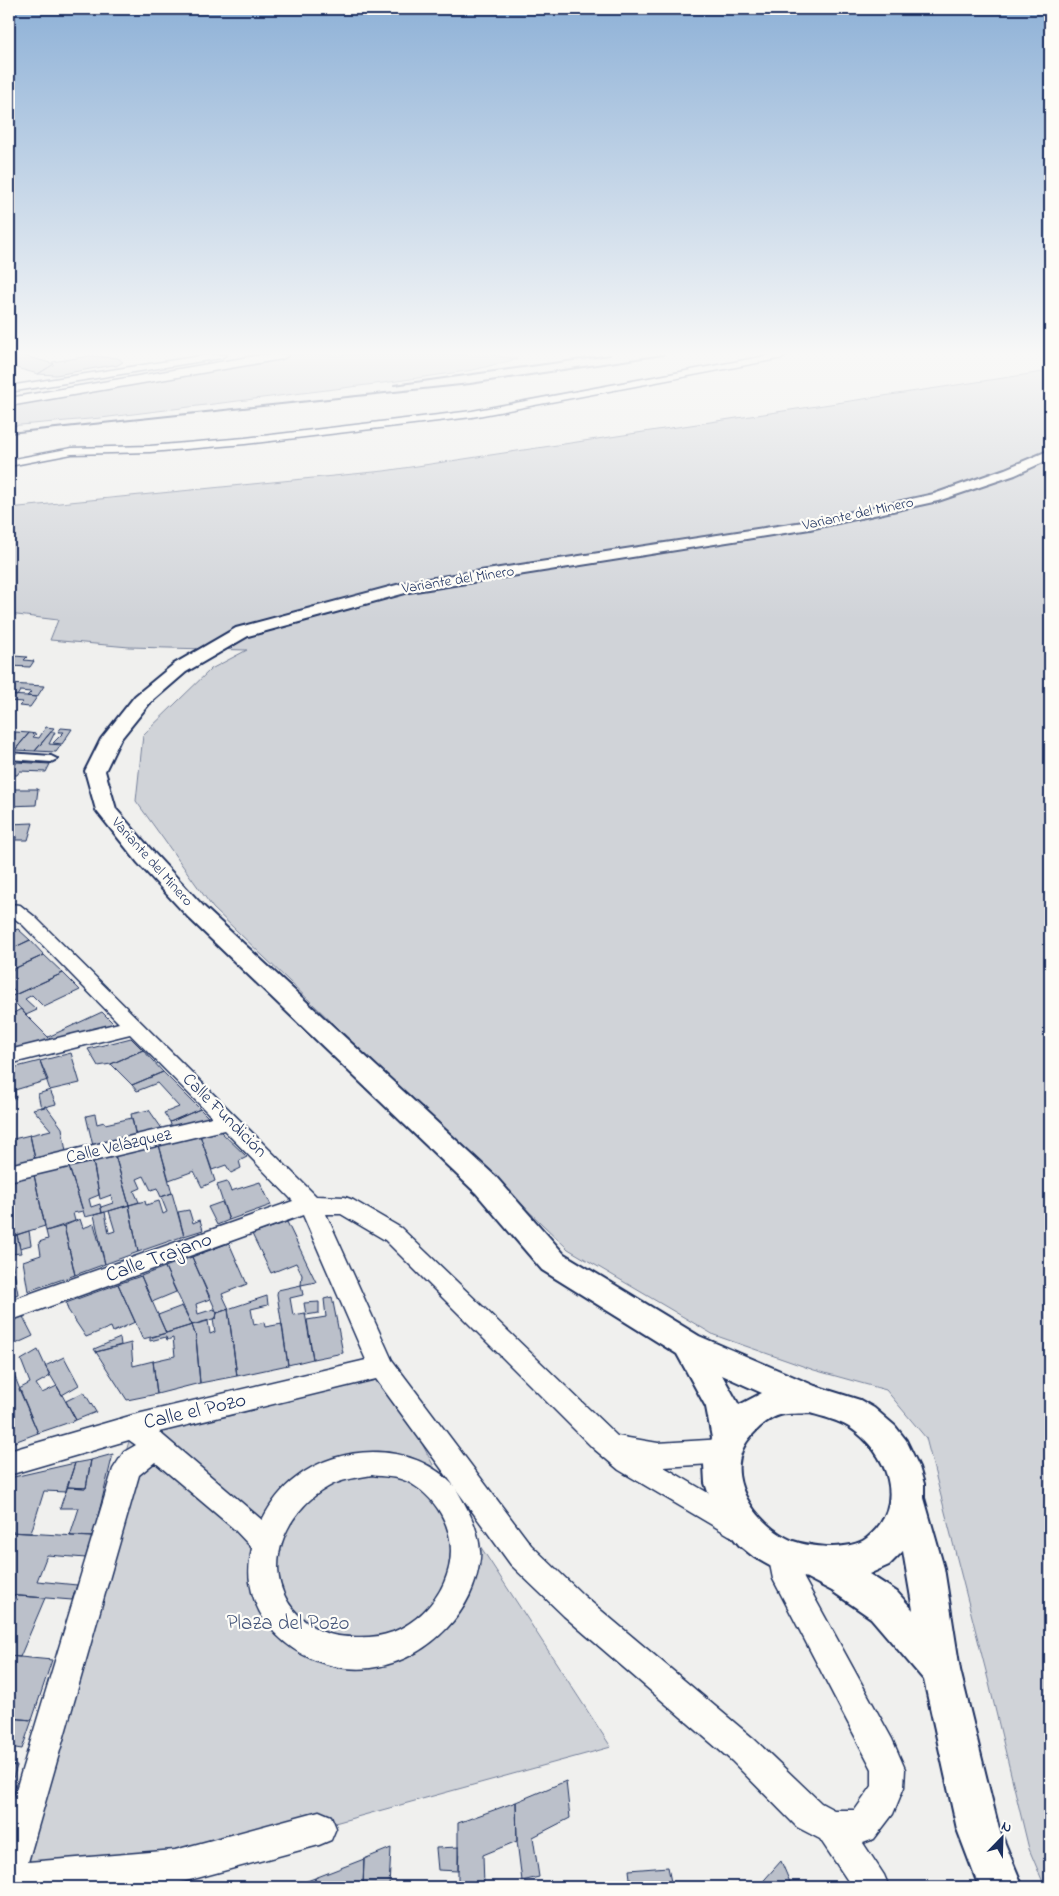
<svg xmlns="http://www.w3.org/2000/svg" width="1059" height="1896" font-family="'Indie Flower',sans-serif">
  <style>
    .green { fill: #d0d3d8; stroke: #76819b }
    .building { fill: #bbc0ca; stroke: #1b2f5e }
    .lines { fill: none; stroke-linecap: round; stroke-linejoin: round }
    .pedestrian-casing { stroke: #1b2f5e; stroke-width: 4 }
    .minor-casing { stroke: #1b2f5e; stroke-width: 3 }
    .tertiary-casing { stroke: #1b2f5e; stroke-width: 4 }
    .trunk-casing { stroke: #1b2f5e; stroke-width: 3 }
    .pedestrian { fill: #fdfcf7; fill-rule: evenodd }
    .minor { fill: #fdfcf7; fill-rule: evenodd }
    .tertiary { fill: #fdfcf7; fill-rule: evenodd }
    .trunk { fill: #fdfcf7; fill-rule: evenodd }
    .rail { stroke: #1b2f5e; stroke-width: 2 }
    .labels { text-anchor: middle; dominant-baseline: central; stroke-width: 4.5; stroke-linejoin: round; paint-order: stroke }
    .far-street-label { font-size: 15px; fill: #1b2f5e; stroke: #fdfcf7 }
    .street-label { font-size: 18px; fill: #1b2f5e; stroke: #fdfcf7 }
    .near-street-label { font-size: 21px; fill: #1b2f5e; stroke: #fdfcf7 }
    .near-park-label { font-size: 21px; fill: #48587c; stroke: #fdfcf7 }
  </style>
  <rect width="100%" height="100%" fill="#f0f0ee"/>
  <filter id="ink" filterUnits="userSpaceOnUse"><feTurbulence type="fractalNoise" baseFrequency=".02" numOctaves="2"/><feDisplacementMap in="SourceGraphic" scale="10" xChannelSelector="R" yChannelSelector="G"/><feConvolveMatrix kernelMatrix="1 2 1 2 8 2 1 2 1" color-interpolation-filters="sRGB"/></filter>
  <g filter="url(#ink)">
    <path class="green" d="M285,355H492L517,359L473,370L383,383L101,418L9,426V403Z
      M1050,371V1887H1045L1029,1849L988,1679L926,1438L886,1390L814,1370L714,1335L568,1249L213,908L136,801L143,735L211,669L247,650L129,647L50,640L58,620L9,614V508L384,471Z
      M382,1367L456,1509L611,1747L175,1867L9,1881V1867L133,1427Z"/>
    <path class="building" d="M9,355H21L54,364L38,374L9,366Z
      M90,356L118,358L123,362L116,366L113,365L56,375L38,374L54,364L52,362Z
      M14,656L27,657L24,660L34,661L30,667L9,666Z
      M9,684L44,686L37,697L27,696L31,692L20,691L17,696L9,695Z
      M9,695L27,696L37,697L30,707L19,706L23,702L9,701Z
      M46,727L54,728L35,751L15,750L29,733L36,734L33,737L39,738Z
      M61,728L72,729L62,744L53,743L64,732H58Z
      M16,732L29,733L15,750H9V741Z
      M51,732H55L49,744L61,745L56,752L35,751Z
      M17,762L50,764L46,772L20,771L17,775H9Z
      M9,789H38L36,805L9,806L11,795L9,796Z
      M33,823L28,840H15L17,836H9V824Z
      M18,929L30,940L9,950V932Z
      M30,940L44,955L16,968L11,962L9,963V950Z
      M44,955L63,973L17,994L9,986V971Z
      M63,973L80,990L44,1007L32,995L25,999L37,1010L26,1015L10,997Z
      M21,1009L26,1015L53,1042L14,1052L9,1046V1023L15,1021L10,1015Z
      M102,1012L117,1027L53,1042L48,1037Z
      M131,1038L143,1050L111,1064L98,1066L88,1049Z
      M143,1050L163,1072L132,1085L111,1064Z
      M71,1053L80,1083L50,1090L40,1061Z
      M40,1061L48,1080L15,1090L16,1098L9,1100V1069Z
      M163,1072L200,1109L170,1122L164,1113L179,1107L157,1083L137,1091L132,1085Z
      M50,1090L56,1104L41,1108L38,1094Z
      M46,1106L62,1128L66,1152L35,1159L30,1135L51,1130L33,1109Z
      M200,1109L211,1120L172,1128L170,1122Z
      M149,1110L163,1130L136,1137L131,1114Z
      M95,1114L97,1124L104,1122L105,1124L132,1118L136,1137L93,1146L86,1116Z
      M219,1130L247,1157L239,1161L241,1168L231,1173L226,1165L212,1170L200,1135Z
      M30,1135L35,1159L9,1165V1140Z
      M200,1135L215,1181L202,1187L194,1171L169,1180L159,1145Z
      M159,1145L172,1193L161,1197L157,1188L151,1190L144,1176L137,1179L141,1188L134,1191L139,1202L129,1205L115,1155Z
      M115,1155L129,1205L102,1213L101,1207L113,1203L111,1195L100,1199L93,1161Z
      M93,1161L99,1195L89,1199L91,1207L100,1204L102,1213L85,1217L69,1167Z
      M69,1167L83,1211L73,1213L75,1221L46,1231L34,1175Z
      M34,1175L45,1226L9,1237V1182Z
      M227,1182L231,1191L260,1182L271,1205L229,1220L217,1185Z
      M172,1193L184,1236L138,1252L129,1205L145,1201L146,1205L159,1201L163,1214L167,1212L161,1197Z
      M222,1202L229,1220L217,1225L208,1207Z
      M129,1205L138,1252L105,1264L94,1215L105,1212L109,1233L115,1231L109,1211Z
      M189,1210L193,1223L200,1220L203,1230L184,1236L178,1212Z
      M80,1219L83,1228L94,1224L105,1264L75,1275L64,1226Z
      M287,1222L316,1282L301,1285L302,1275L296,1263L271,1273L252,1234Z
      M64,1226L75,1275L28,1291L23,1261L41,1255L39,1242L48,1239L46,1231Z
      M29,1231L31,1245L20,1248L17,1235Z
      M17,1235L21,1253L11,1254L18,1294L9,1298V1237Z
      M229,1243L247,1284L222,1294L229,1309L217,1313L192,1257Z
      M192,1257L210,1299L196,1304L198,1314L214,1309L217,1313L216,1318L192,1325L165,1267Z
      M165,1267L176,1292L152,1302L141,1276Z
      M141,1276L166,1333L143,1339L118,1284Z
      M118,1284L135,1322L113,1332L111,1327L86,1337L68,1310L66,1303Z
      M301,1285L303,1295L290,1298L293,1315L305,1313L313,1359L288,1365L277,1294L278,1290Z
      M267,1296L268,1305L251,1309L254,1325L264,1322L265,1327L282,1324L288,1365L237,1376L228,1309Z
      M332,1297L343,1353L313,1359L307,1320L326,1317L324,1299Z
      M319,1302V1313L306,1315L304,1303Z
      M182,1306L192,1325L166,1333L158,1315Z
      M228,1309L237,1376L200,1383L196,1337L192,1325L208,1321L210,1334L215,1332L213,1319L216,1318L217,1313Z
      M20,1311L33,1336L9,1347V1315Z
      M192,1325L196,1337L200,1383L157,1394L153,1361L175,1356L173,1338L167,1340L166,1337L150,1341V1338Z
      M120,1338L121,1345L96,1352L94,1349Z
      M131,1343L133,1366L153,1361L157,1394L127,1400L96,1352Z
      M38,1350L50,1376L36,1384L42,1393L57,1386L76,1420L38,1433L19,1389L30,1383L21,1360Z
      M64,1357L79,1385L62,1395L45,1366Z
      M9,1363L38,1433L9,1444Z
      M84,1392L96,1412L76,1420L66,1401Z
      M113,1454L93,1537L70,1536L79,1508H60L67,1487L86,1488L91,1460Z
      M91,1460L86,1488L67,1487L75,1463Z
      M75,1463L66,1492L44,1491L31,1533L9,1532V1478Z
      M9,1532L93,1537L86,1558L47,1555L37,1581L77,1585L72,1600L9,1595Z
      M18,1596L45,1598L20,1657L9,1656V1615Z
      M9,1656L52,1660L32,1720L9,1718Z
      M9,1718L32,1720L22,1749L9,1747Z
      M9,1765L17,1766L10,1787H9Z
      M566,1781L570,1818L533,1837L539,1877L522,1881L517,1841L516,1802Z
      M516,1802L517,1841L483,1855L484,1887H458V1823Z
      M459,1847L458,1871L438,1870L436,1848Z
      M391,1848L389,1887H363L364,1859Z
      M364,1859L363,1887H315V1878Z
      M781,1861L792,1887H758Z
      M668,1867L672,1887H631L629,1870Z
      M315,1878V1887H291Z"/>
    <g class="lines">
      <g class="pedestrian-casing">
        <path id="pedestrian" d="M9,753L51,756L57,759L51,762L9,759Z"/>
      </g>
      <g class="minor-casing">
        <path id="minor" d="M207,355H226L221,358L9,392V386Z
          M771,355H788L783,358L472,417L245,444L150,452L72,454L9,466V460L72,448L150,446L245,438L472,411Z
          M9,904L20,905L35,917L316,1196L345,1197L353,1200L401,1228L617,1436L658,1443L724,1439L734,1443L737,1451L734,1459L711,1464L664,1467L749,1517L753,1526L749,1535L739,1539L729,1535L619,1470L593,1448L385,1240L341,1214H326L392,1360L531,1545L584,1596L754,1739L821,1803L834,1810H855L872,1786V1769L773,1579L768,1554L772,1544L782,1541L792,1544L802,1575L892,1739L905,1769L904,1787L893,1814L874,1839L863,1843L884,1875L889,1887H852L820,1839L797,1827L732,1761L564,1616L511,1565L456,1489C468,1509 478,1527 480,1551C481,1557 479,1564 478,1570C468,1620 421,1662 370,1668C316,1674 258,1638 250,1582C248,1570 250,1559 252,1548L233,1528L155,1462L139,1475L28,1862L175,1850L319,1811L331,1816L336,1828L331,1840L319,1845L175,1884L136,1887H9V1813L113,1469L124,1452L136,1445L129,1440L9,1475V1451L133,1415L366,1360L303,1215L9,1321V1301L293,1201L224,1130L9,1181V1165L212,1117L130,1034L9,1064V1050L119,1023L23,925L9,914ZM376,1379L454,1486C415,1442 341,1442 296,1478C281,1489 271,1503 262,1520L159,1432ZM372,1475C383,1477 396,1476 406,1481C421,1488 433,1500 441,1514C467,1559 439,1613 393,1632C379,1637 366,1638 352,1637C327,1637 309,1628 293,1609C260,1568 286,1510 328,1487C341,1479 357,1478 372,1475Z"/>
      </g>
      <g class="tertiary-casing">
        <path id="tertiary" d="M1050,450V459L1015,475L938,501L810,529L409,592L248,636L186,672L149,704L120,740L105,771L116,809L154,853L204,907L496,1177L564,1254L699,1336L815,1386L860,1400L874,1408L895,1426L906,1440L919,1467L924,1484V1498L944,1568L960,1670L999,1829L1023,1887H979L957,1829L924,1680L871,1618L832,1591L807,1578L770,1566L754,1557L739,1545L726,1529L711,1501L705,1483L704,1464L712,1438L706,1407L677,1354L542,1270L476,1193L188,917L138,863L99,814L96,810L85,771L101,739L135,696L174,664L236,628L408,582L810,521L934,494L1005,469ZM722,1375L762,1393L739,1405ZM810,1413C824,1417 837,1420 849,1427C888,1452 908,1505 867,1538C857,1546 840,1547 827,1547C816,1546 804,1545 793,1541C755,1525 718,1472 752,1435C759,1427 769,1418 780,1415C789,1413 800,1414 810,1413ZM903,1551L913,1610L897,1592L869,1574L889,1565Z"/>
      </g>
      <g class="trunk-casing">
        <path id="trunk" d="M261,355H289L282,359L9,406V398Z"/>
      </g>
      <use href="#pedestrian" class="pedestrian"/>
      <use href="#minor" class="minor"/>
      <use href="#tertiary" class="tertiary"/>
      <use href="#trunk" class="trunk"/>
      <path class="rail" d="M394,385L610,355
        M9,433L470,384L663,355"/>
    </g>
  </g>
  <linearGradient id="sky" x2="0" y2="1"><stop stop-color="#8eb1d7"/><stop offset="0.57" stop-color="#f8f8f7"/><stop offset="1" stop-color="#f8f8f7" stop-opacity="0"/></linearGradient>
  <rect width="1059" height="620" fill="url(#sky)"/>
  <g class="labels">
    <g class="far-street-label">
      <text transform="translate(858 514) rotate(-12)">Variante del Minero</text>
      <text transform="translate(458 580) rotate(-9)">Variante del Minero</text>
      <text transform="translate(152 862) rotate(48)">Variante del Minero</text>
    </g>
    <g class="street-label">
      <text transform="translate(224 1116) rotate(45)">Calle Fundición</text>
      <text transform="translate(119 1147) rotate(-13)">Calle Velázquez</text>
    </g>
    <g class="near-street-label">
      <text transform="translate(159 1258) rotate(-20)">Calle Trajano</text>
      <text transform="translate(195 1412) rotate(-13)">Calle el Pozo</text>
    </g>
    <g class="near-park-label">
      <text x="288" y="1624">Plaza del Pozo</text>
    </g>
  </g>
  <rect width="1059" height="1896" fill="none" stroke="#fdfcf7" stroke-width="30"/>
  <rect x="15" y="15" width="1029" height="1866" fill="none" stroke="#1b2f5e" stroke-width="2" filter="url(#ink)"/>
  <g transform="translate(1002 1838) rotate(23)" stroke="#fdfcf7" stroke-width="4" paint-order="stroke">
  <path d="M0-4L9 19L0 12L-9 19Z" fill="#1b2f5e"/>
  <text y="-8" font-size="14" font-weight="bold" text-anchor="middle" fill="#1b2f5e">N</text>
  </g>
</svg>
